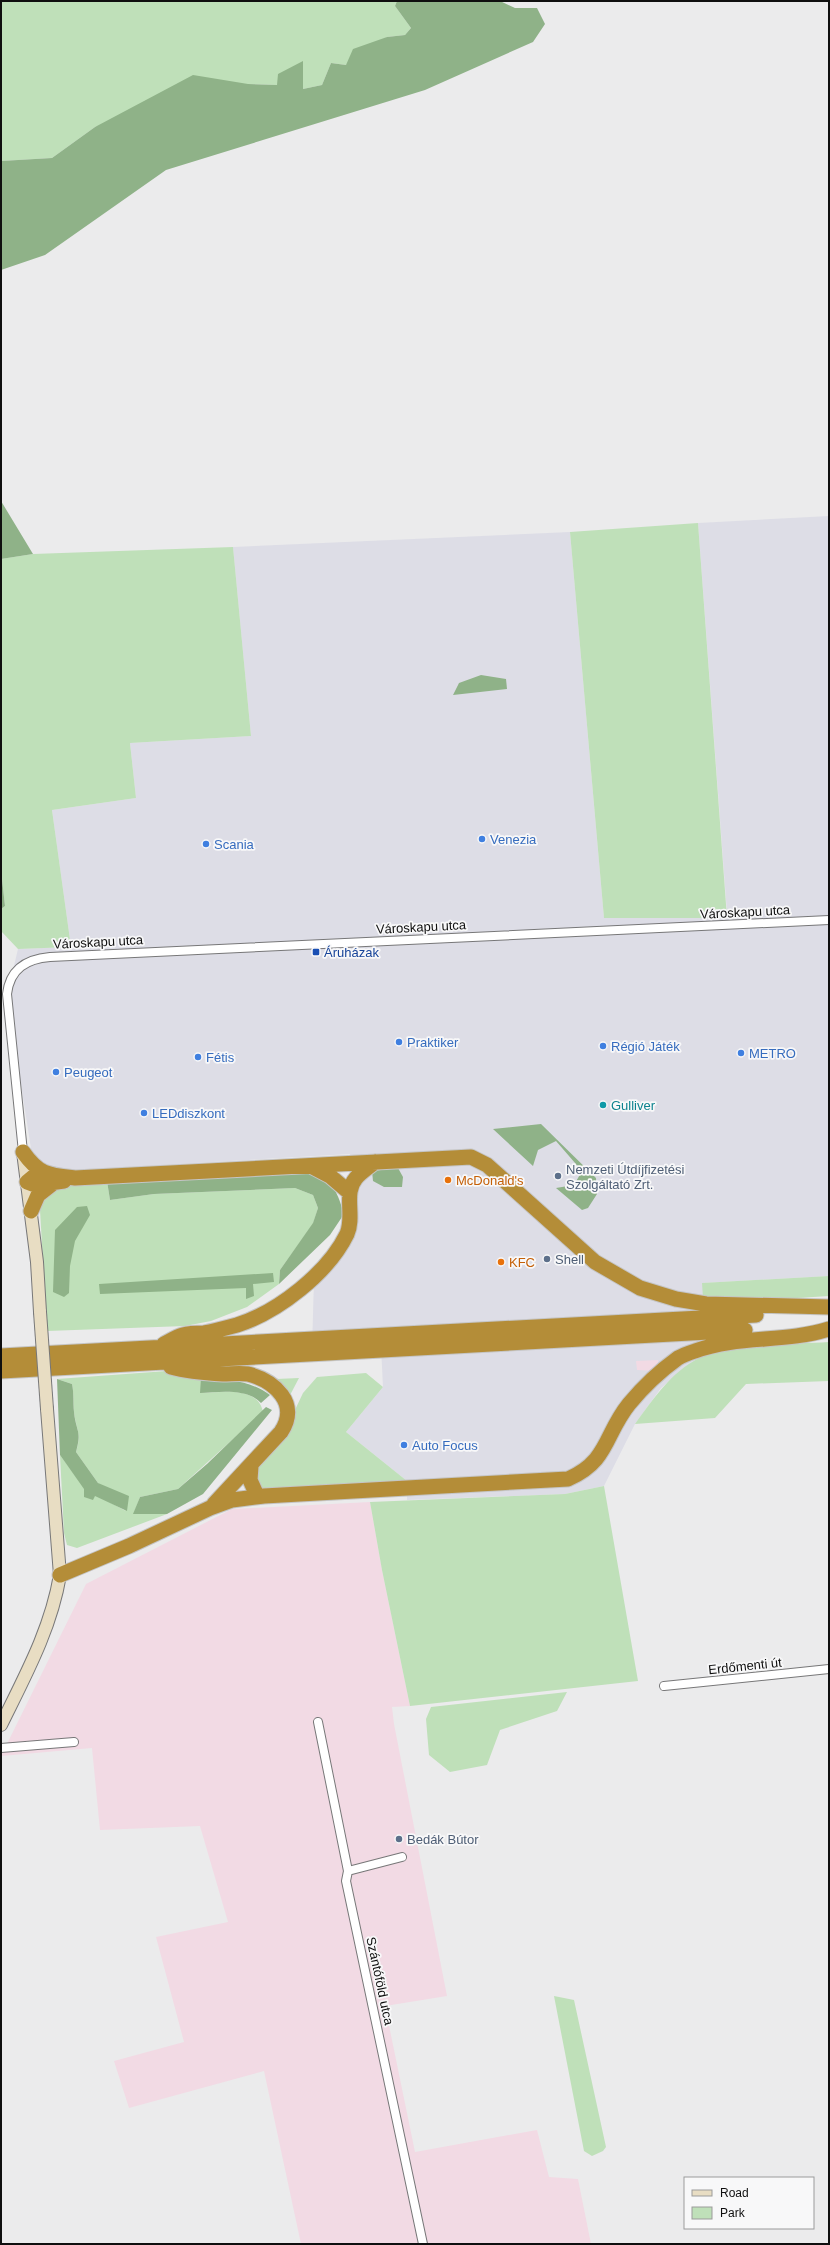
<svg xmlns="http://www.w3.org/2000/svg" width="830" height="2245" font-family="Helvetica,sans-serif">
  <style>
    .built { fill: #dddde6 }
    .industrial { fill: #f2dae4 }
    .green { fill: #bfe0b9 }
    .forest { fill: #8fb288 }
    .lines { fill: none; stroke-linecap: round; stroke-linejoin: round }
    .street-casing { stroke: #777778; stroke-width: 10 }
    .secondary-casing { stroke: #777778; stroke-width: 14 }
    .highway-casing { stroke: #c5c5c5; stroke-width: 17 }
    .street { stroke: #fff; stroke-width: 8 }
    .secondary { stroke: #e8ddc3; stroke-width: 12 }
    .highway { stroke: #b48d38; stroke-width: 15 }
    .secondary-bridge-casing { stroke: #777778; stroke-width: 14; stroke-linecap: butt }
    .secondary-bridge { stroke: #e8ddc3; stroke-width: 12 }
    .shop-dot { fill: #3f7fe0; stroke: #f8f8f9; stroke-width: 1.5 }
    .transit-dot { fill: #1a4fb4; stroke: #f8f8f9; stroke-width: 1.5 }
    .culture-dot { fill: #0f9aa8; stroke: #f8f8f9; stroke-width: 1.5 }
    .service-dot { fill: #5c6f8a; stroke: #f8f8f9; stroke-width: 1.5 }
    .food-dot { fill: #e8710a; stroke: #f8f8f9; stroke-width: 1.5 }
    .labels { text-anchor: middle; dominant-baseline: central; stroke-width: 3.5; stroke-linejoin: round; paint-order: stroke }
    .shop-label { font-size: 13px; fill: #366cbe; stroke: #f8f8f9; text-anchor: start }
    .street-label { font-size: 13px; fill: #0f0f0f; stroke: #f8f8f9 }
    .transit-label { font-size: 13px; fill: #164399; stroke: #f8f8f9; text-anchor: start }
    .culture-label { font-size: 13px; fill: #0d838f; stroke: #f8f8f9; text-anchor: start }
    .service-label { font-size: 13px; fill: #4e5e75; stroke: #f8f8f9; text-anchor: start }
    .food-label { font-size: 13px; fill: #c56008; stroke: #f8f8f9; text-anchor: start }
  </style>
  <rect width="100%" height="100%" fill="#ebebec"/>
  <path class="built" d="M829,516V1276L703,1283L706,1355L686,1367L661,1388L635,1424L604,1486L565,1494L407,1500V1481L346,1432L383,1387L381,1347L312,1348L314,1280L354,1213L350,1154L59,1171L32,1155L7,995L18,949L71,947L52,810L136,798L130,743L251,736L233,547L570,532L604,918L727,913L698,523Z"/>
  <path class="industrial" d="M658,1360L659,1366L655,1371L637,1370L636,1361Z
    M370,1502L382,1570L410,1706L392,1707L394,1724L447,1996L385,2006L415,2152L537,2130L549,2177L578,2179L591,2244H301L264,2071L129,2108L114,2061L184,2042L156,1937L228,1922L200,1826L100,1830L92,1748L1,1756L86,1584L232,1509Z"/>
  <path class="green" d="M7,1H397L395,6L411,28L405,35L387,37L346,65L331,63L322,85L303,89V62L277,85L248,84L95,127L52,158L1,161V2Z
    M698,523L727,918H604L570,532Z
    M233,547L251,736L130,743L136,798L52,810L71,947L18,949L1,931V909L5,906L1,870V559L33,554Z
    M107,1181L110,1200L154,1194L295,1188L313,1195L318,1208L313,1224L280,1270L279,1284L247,1307L211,1321L185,1326L47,1331L40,1210C40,1205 40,1200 44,1196C55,1183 90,1183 107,1181Z
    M829,1276V1296L766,1300L703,1298L702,1283Z
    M829,1342V1381L746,1384L715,1418L635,1424C654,1398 675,1366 707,1355C739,1344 794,1344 829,1342Z
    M167,1371L201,1378V1393C222,1392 258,1386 263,1412L178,1489L140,1497L134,1513L167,1514L77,1548L67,1545L64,1533L60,1455L85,1489L126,1511L98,1483L76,1452C82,1432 76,1430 74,1412C73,1402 74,1394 72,1384L57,1379Z
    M366,1373L383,1387L346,1432L407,1481L264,1489L255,1481L254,1468L294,1412L303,1393L317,1377Z
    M299,1378L288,1399L284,1388L276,1379Z
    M604,1486L638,1681L410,1706L382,1570L370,1502L565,1494Z
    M567,1692L557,1711L500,1730L487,1765L450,1772L429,1755L426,1719L431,1707Z
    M554,1996L574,2000L606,2147L603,2151L592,2156L584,2151Z"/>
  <path class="forest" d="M397,1H500L515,8H537L545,24L533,42L425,90L166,170L45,255L1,270V161L52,158L95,127L193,75L248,84L277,85L278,74L303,61V89L322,85L331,63L346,65L353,49L387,37L405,35L411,28L395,6Z
    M1,501L33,554L1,559Z
    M481,675L506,679L507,689L453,695L459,683Z
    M1,870L5,906L1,909Z
    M541,1124L596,1178L597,1194L588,1208L582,1210L556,1188L574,1185L582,1171L556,1141L538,1150L533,1166L493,1129Z
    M398,1168L403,1177L402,1187H384L373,1181L372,1171Z
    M304,1170C331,1178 336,1187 344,1214L330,1235L279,1284L280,1270L313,1223L318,1208L313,1195L295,1188L154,1194L110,1200L107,1181Z
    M87,1206L90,1215L75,1241L70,1266L69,1293L64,1297L53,1292L55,1230L77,1207Z
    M273,1273L274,1282L253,1284L254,1296L246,1299V1288L100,1294L99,1284Z
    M201,1378C227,1380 248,1379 270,1395L261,1403C247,1388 220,1392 200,1393Z
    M57,1379L72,1384C74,1393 73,1402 74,1412C76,1432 82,1430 76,1452L98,1483L129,1496L127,1511L95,1496L93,1500L84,1497V1489L60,1455Z
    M266,1407L272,1410L203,1494L167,1514H133L140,1497L178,1489L207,1464Z"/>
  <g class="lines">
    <g class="street-casing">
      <path id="street" d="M23,1152L7,994C10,968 27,959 50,957L829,920
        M664,1686L829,1669
        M318,1722L348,1871L346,1881L423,2244
        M1,1748L74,1742
        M348,1871L402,1857"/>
    </g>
    <g class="secondary-casing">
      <path id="secondary" d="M23,1152L37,1262L40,1312
        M1,1725C25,1676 51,1629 60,1575L47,1409"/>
    </g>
    <g class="highway-casing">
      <path id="highway" d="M23,1152C39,1175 49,1175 75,1178L471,1157L487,1165L595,1262L640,1288L676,1299L706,1304L829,1307
        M311,1166L330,1176L350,1193
        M48,1175L33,1177L27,1182L35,1185L64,1181
        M31,1211L38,1195L52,1184
        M164,1344C170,1341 176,1337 183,1335C190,1333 197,1333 204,1333C215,1331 226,1328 237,1325C278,1312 328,1273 347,1234C355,1216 343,1193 356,1178C361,1172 369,1167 375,1162
        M1,1356L756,1315
        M171,1367C189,1372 205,1373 223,1374C231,1374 240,1373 248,1374C275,1381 300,1404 281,1432L214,1504
        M1,1371L745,1330
        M251,1466L250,1480L255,1491
        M60,1575L129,1546L210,1508L232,1500L264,1496L568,1479C609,1461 604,1435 629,1404C643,1387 660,1371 678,1358C683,1355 689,1353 695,1351C738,1335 785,1343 829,1329"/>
    </g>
    <use href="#street" class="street"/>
    <use href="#secondary" class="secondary"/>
    <use href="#highway" class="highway"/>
    <g class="secondary-bridge-casing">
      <path id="secondary-bridge" d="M40,1312L47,1409"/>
    </g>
    <use href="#secondary-bridge" class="secondary-bridge"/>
  </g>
  <g class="shop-dot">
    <circle cx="482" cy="839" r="4"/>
    <circle cx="206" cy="844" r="4"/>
    <circle cx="399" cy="1042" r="4"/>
    <circle cx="603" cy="1046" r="4"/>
    <circle cx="741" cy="1053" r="4"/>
    <circle cx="198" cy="1057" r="4"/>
    <circle cx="56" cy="1072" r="4"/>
    <circle cx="144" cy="1113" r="4"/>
    <circle cx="404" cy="1445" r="4"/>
  </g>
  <rect class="transit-dot" x="312" y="948" width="8" height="8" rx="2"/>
  <circle class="culture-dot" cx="603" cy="1105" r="4"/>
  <g class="service-dot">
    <circle cx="558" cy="1176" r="4"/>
    <circle cx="547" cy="1259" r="4"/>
    <circle cx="399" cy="1839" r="4"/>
  </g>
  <g class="food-dot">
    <circle cx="448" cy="1180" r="4"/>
    <circle cx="501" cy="1262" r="4"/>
  </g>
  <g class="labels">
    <g class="shop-label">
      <text x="490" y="839">Venezia</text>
      <text x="214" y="844">Scania</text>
      <text x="407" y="1042">Praktiker</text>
      <text x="611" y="1046">Régió Játék</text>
      <text x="749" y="1053">METRO</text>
      <text x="206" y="1057">Fétis</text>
      <text x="64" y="1072">Peugeot</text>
      <text x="152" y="1113">LEDdiszkont</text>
      <text x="412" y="1445">Auto Focus</text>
    </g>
    <g class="street-label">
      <text transform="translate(745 912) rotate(-3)">Városkapu utca</text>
      <text transform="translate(421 927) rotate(-3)">Városkapu utca</text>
      <text transform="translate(98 942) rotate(-3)">Városkapu utca</text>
      <text transform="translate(745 1666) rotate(-6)">Erdőmenti út</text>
      <text transform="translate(380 1981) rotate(78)">Szántóföld utca</text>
    </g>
    <g class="transit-label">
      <text x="324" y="952">Áruházak</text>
    </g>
    <g class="culture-label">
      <text x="611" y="1105">Gulliver</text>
    </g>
    <g class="service-label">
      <text x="566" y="1169">Nemzeti Útdíjfizetési<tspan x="566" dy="15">Szolgáltató Zrt.</tspan></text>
      <text x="555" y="1259">Shell</text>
      <text x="407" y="1839">Bedák Bútor</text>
    </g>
    <g class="food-label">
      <text x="456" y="1180">McDonald's</text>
      <text x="509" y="1262">KFC</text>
    </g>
  </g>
  <rect width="830" height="2245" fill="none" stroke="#0f0f0f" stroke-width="4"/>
  <rect x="684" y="2177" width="130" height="52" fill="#f8f8f9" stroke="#9b9b9b"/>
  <rect x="692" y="2190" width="20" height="6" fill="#e8ddc3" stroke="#9b9b9b"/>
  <text x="720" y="2197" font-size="12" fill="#0f0f0f">Road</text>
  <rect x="692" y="2207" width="20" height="12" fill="#bfe0b9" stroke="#9b9b9b"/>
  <text x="720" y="2217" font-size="12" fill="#0f0f0f">Park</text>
</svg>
